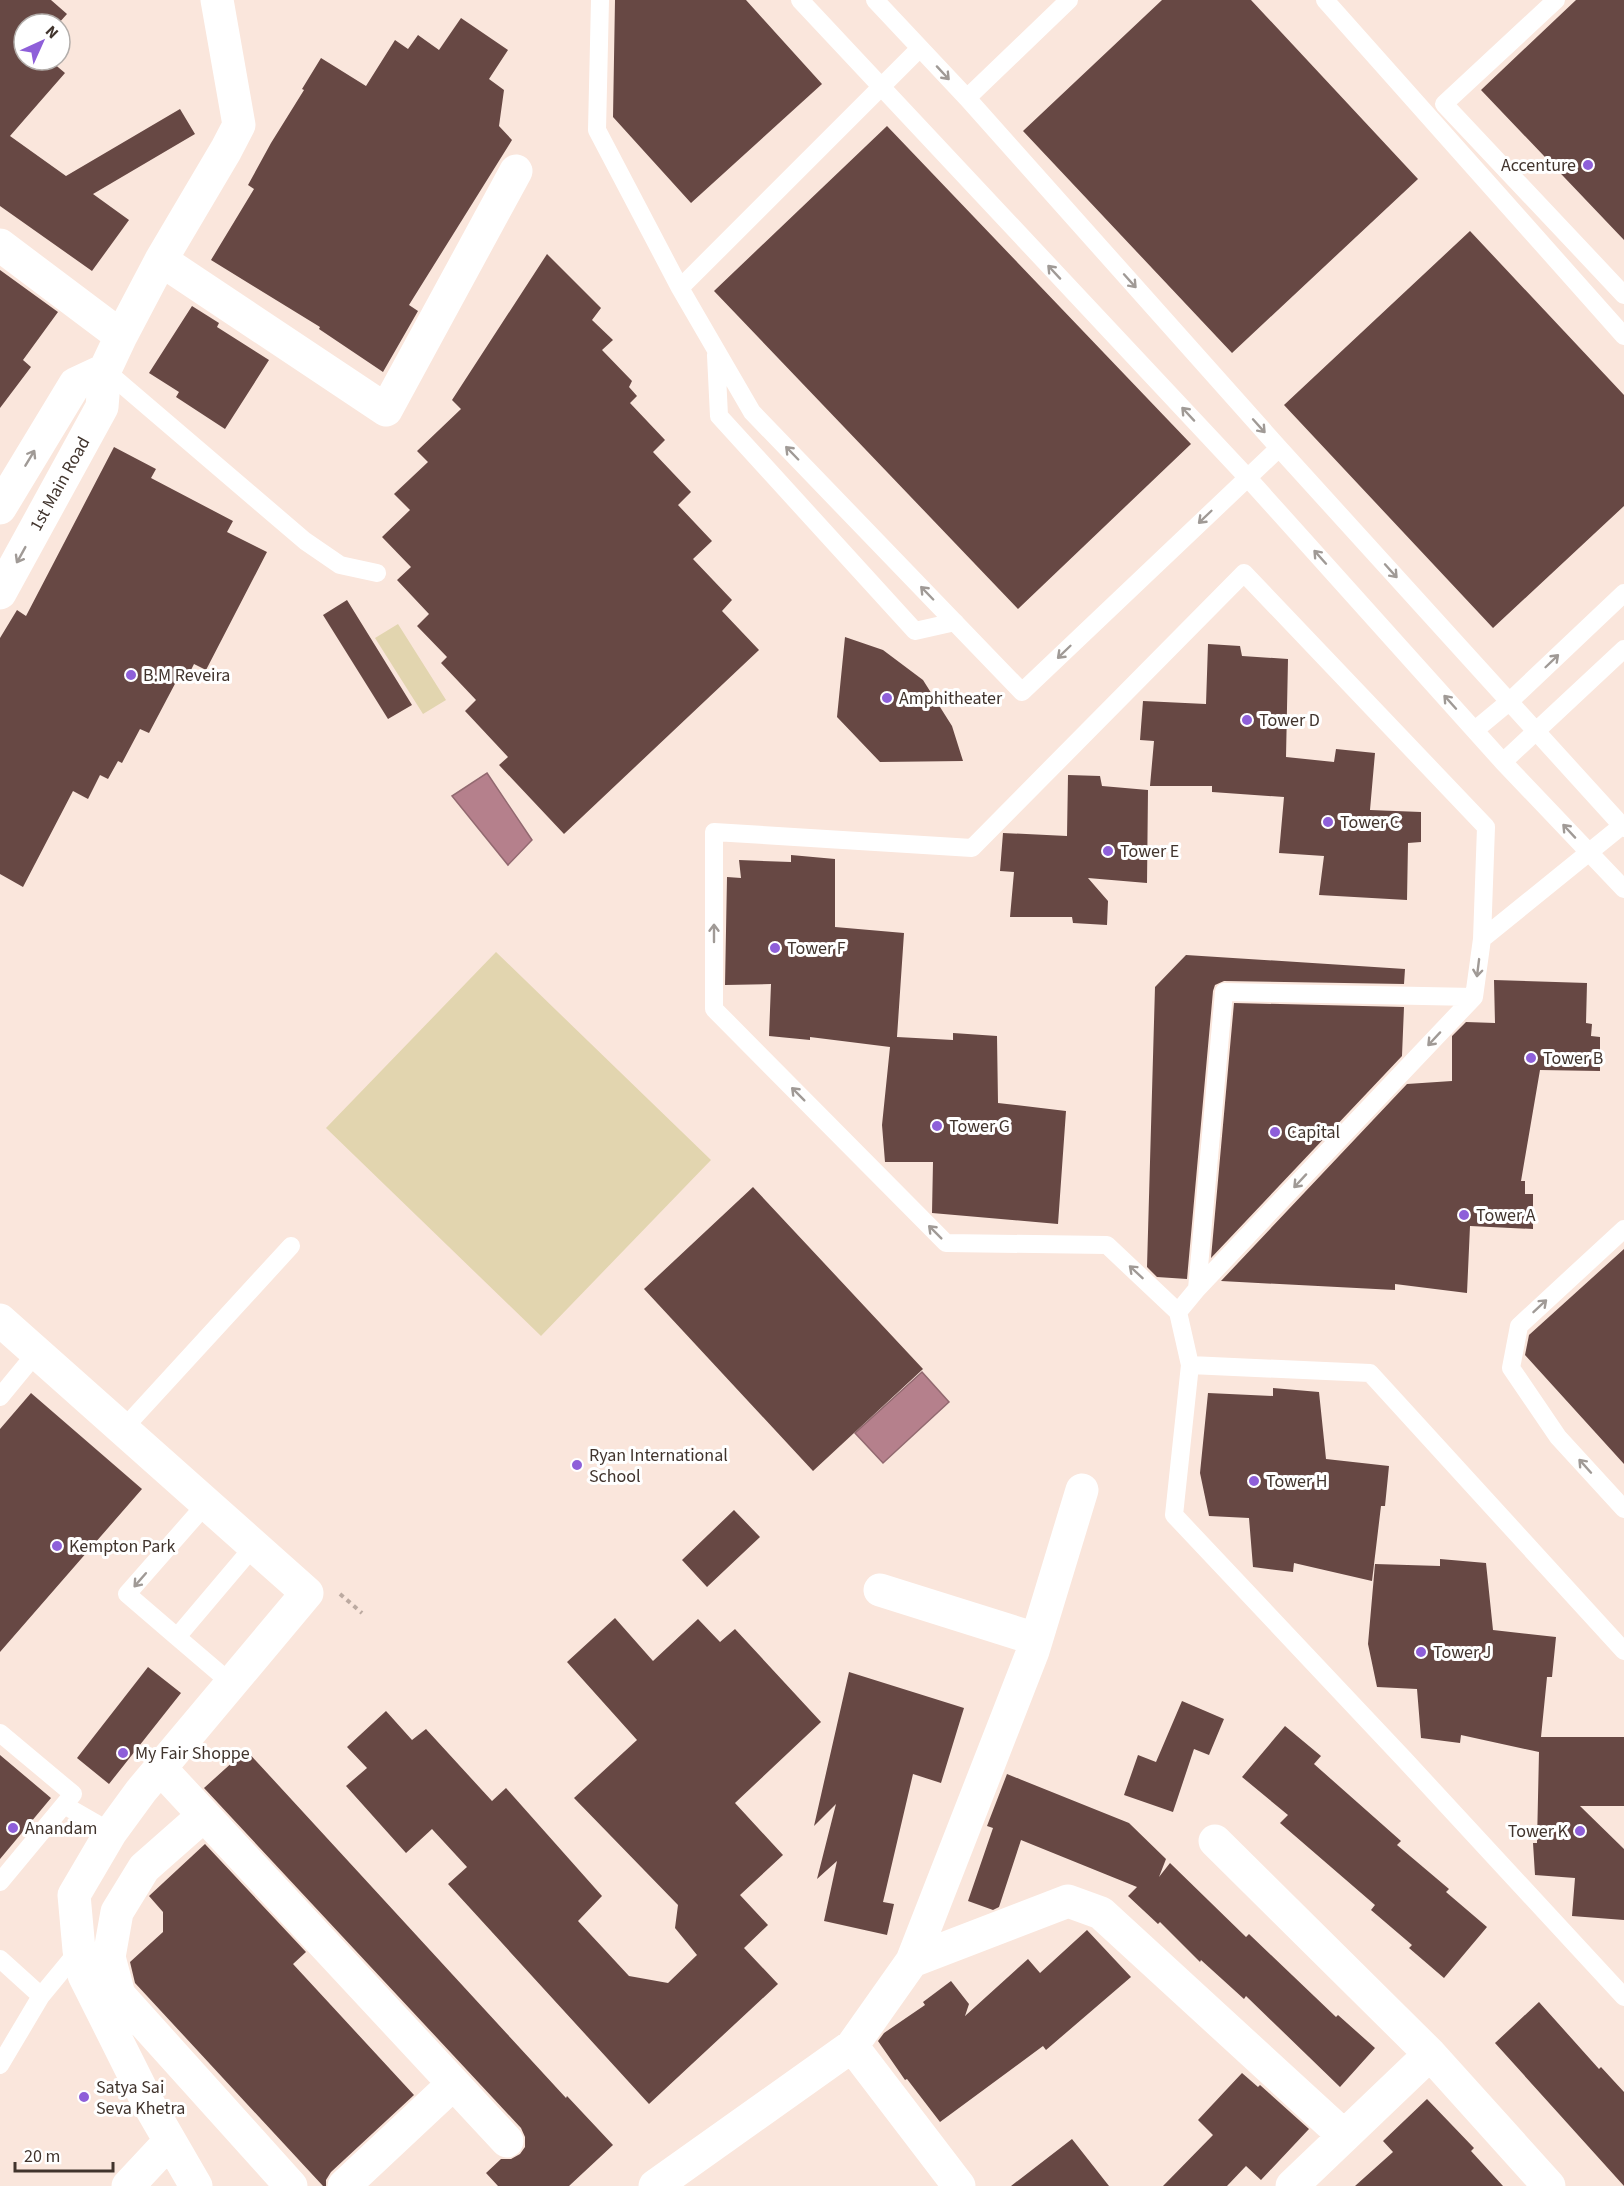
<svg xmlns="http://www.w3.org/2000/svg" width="1624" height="2186" font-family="'Source Sans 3',sans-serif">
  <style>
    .green { fill: #e2d5af }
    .water { fill: #b5808c; stroke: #926970; stroke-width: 1.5 }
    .building { fill: #674844 }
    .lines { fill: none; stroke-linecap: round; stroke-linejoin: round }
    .path { stroke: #bcaaa1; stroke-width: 4; stroke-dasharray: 4.5 4.5; stroke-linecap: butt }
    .service { stroke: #fff; stroke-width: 18 }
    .minor { stroke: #fff; stroke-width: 33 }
    .oneway { stroke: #a09a96 }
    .poi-dot { fill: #8e5fd9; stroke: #fff; stroke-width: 2 }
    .labels { text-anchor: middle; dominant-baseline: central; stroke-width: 6; stroke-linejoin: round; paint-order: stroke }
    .poi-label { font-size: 18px; fill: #41342d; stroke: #fff; text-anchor: start }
    .street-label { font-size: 18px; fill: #41342d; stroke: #fff }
  </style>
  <rect width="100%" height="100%" fill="#fae6dc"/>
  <path class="green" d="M398,624L446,700L423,714L375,638Z
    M496,952L711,1160L541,1336L326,1128Z"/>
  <path class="water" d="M487,773L532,840L508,865L452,796Z
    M922,1372L949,1402L883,1463L855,1433Z"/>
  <path class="building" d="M0,0H51L67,14L58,24H24V60H54L52,62L65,73L10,136L66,176L180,109L195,134L93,194L129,220L92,271L0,206Z
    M615,0H746L822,84L691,203L613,117Z
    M1162,0H1251L1418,179L1232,353L1023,131Z
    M1576,0H1624V240L1481,90Z
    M461,18L508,50L489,79L504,90L499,126L512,140L409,305L418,311L383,372L319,329L320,327L211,260L254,189L248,185L271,143L304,90L302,89L321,58L366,86L395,40L408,49L418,35L439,50Z
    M887,126L1191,444L1018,609L714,291Z
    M1470,231L1624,395V506L1493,628L1284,405Z
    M547,254L601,308L592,320L613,340L602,350L632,381L629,387L637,396L630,403L665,440L653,452L691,492L678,505L712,541L693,559L732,600L722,611L759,650L564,834L499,765L508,757L465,711L476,700L441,663L447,657L417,626L429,614L397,580L411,567L382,537L410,510L394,494L428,462L417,451L461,409L452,400Z
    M0,270L58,312L23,360L31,367L0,408Z
    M192,306L219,323L217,327L269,360L225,429L176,397L179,392L149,373Z
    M114,447L156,469L151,478L233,521L227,532L267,552L206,670L194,664L184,684L177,680L149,733L140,729L122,763L118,761L108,779L100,775L88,799L73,791L23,887L0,874V638L17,610L26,616Z
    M347,600L412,705L388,719L323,615Z
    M845,637L883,650L923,680L952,726L963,761L880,762L837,717Z
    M1208,644L1240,646L1242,656L1288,659L1286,757L1334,762L1336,749L1375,753L1370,810L1421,812V842L1408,843L1407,900L1319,895L1324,856L1279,853L1284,797L1212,792V786H1150L1154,741L1140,740L1143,701L1206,704Z
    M1068,775L1100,776L1102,786L1148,790L1147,883L1088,878L1108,901L1107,925L1073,923L1072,917H1010L1014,872L1000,871L1003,833L1067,836Z
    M791,855L835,859V927L904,933L897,1037L953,1040V1033L997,1036L998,1103L1066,1111L1058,1224L932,1213L933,1162H885L882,1125L890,1047L810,1037V1040L769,1036L771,984L725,985L727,877L741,878L739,860L791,862Z
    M1186,955L1405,969L1404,984L1224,981L1215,985L1213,991L1187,1279L1157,1277L1147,1267L1155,987Z
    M1494,980L1587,983L1586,1023L1592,1024L1591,1036L1600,1037V1071L1540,1070L1521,1181H1525V1194H1533V1229L1470,1226L1467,1293L1395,1284V1290L1221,1281L1407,1084L1452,1081V1036L1466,1022L1495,1023Z
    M1234,1003L1404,1007L1402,1056L1211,1258Z
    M753,1187L923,1369L813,1471L644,1289Z
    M1624,1249V1464L1525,1355L1529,1335Z
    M1273,1388L1319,1392L1326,1459L1389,1466L1385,1506H1381L1372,1581L1294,1563L1293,1572L1253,1567L1249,1518L1209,1516L1200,1473L1208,1393L1273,1396Z
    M31,1393L142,1489L0,1652V1429Z
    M734,1510L760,1537L707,1587L682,1560Z
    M1440,1559L1486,1563L1493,1630L1556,1637L1552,1677H1547L1541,1737H1624V1806H1580L1624,1849V1920L1572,1916L1575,1878L1535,1875L1533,1843H1537L1539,1752L1461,1735L1460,1743L1421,1738L1417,1689L1377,1687L1368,1644L1375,1564L1440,1566Z
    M615,1618L653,1661L698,1619L720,1642L735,1629L821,1722L735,1803L783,1855L740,1895L768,1925L744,1948L778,1984L649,2104L448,1884L467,1867L432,1829L406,1853L346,1786L367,1768L347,1747L386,1711L412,1740L426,1729L492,1801L506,1788L602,1896L578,1921L629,1976L668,1983L697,1955L675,1928L678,1905L574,1798L637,1740L567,1662Z
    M148,1667L181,1693L109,1784L77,1758Z
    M849,1672L964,1708L941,1783L913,1774L883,1902L894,1904L887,1935L824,1921L837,1861L817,1879L836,1804L814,1826Z
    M1182,1701L1224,1719L1209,1755L1194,1749L1173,1812L1124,1795L1138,1755L1156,1762Z
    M1285,1726L1321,1756L1314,1764L1401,1841L1397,1845L1449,1889L1446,1892L1487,1927L1444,1978L1409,1948L1412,1945L1371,1910L1375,1905L1280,1823L1288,1815L1242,1777Z
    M246,1750L566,2098L567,2096L613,2145L569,2186H498L486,2173L501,2159H511L520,2154L525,2147V2137L521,2128L204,1788Z
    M0,1755L51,1798L0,1859Z
    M1007,1774L1129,1823L1166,1859L1159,1877L1170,1863L1246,1937L1249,1934L1336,2017L1338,2015L1375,2048L1340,2087L1246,1996L1244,1999L1201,1960L1200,1962L1160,1922L1158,1924L1128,1896L1137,1887L1021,1840L999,1907L993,1910L968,1901L993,1828L987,1826Z
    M205,1844L306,1952L293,1964L414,2095L331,2172L326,2180V2186H323L135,1983L130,1962L163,1932V1912L149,1896Z
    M1087,1930L1131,1977L1046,2050L1043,2046L940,2122L907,2079L905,2080L878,2041L884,2033L925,2005L923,2002L951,1981L969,2004L965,2016L1028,1959L1040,1973Z
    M1539,2002L1599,2069L1601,2067L1624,2092V2186L1495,2043Z
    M1242,2073L1258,2087L1260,2085L1309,2129L1261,2180L1246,2166L1227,2186H1163L1213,2135L1198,2120Z
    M1427,2099L1474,2148L1471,2151L1503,2186H1355L1393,2152L1383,2141Z
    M1072,2139L1109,2186H1011Z"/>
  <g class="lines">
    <path class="path" d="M340,1594L362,1613"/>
    <path class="service" d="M600,0L597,130L680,288
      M800,0L1247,477L1503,762L1624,889
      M875,0L967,98L1279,448L1624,828
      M1325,0L1624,336
      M1556,0L1444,104L1624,295
      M920,48L680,288L752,412L1022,692L1279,448
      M967,98L1069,0
      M716,355L719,416L915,631L955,622
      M105,370L305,541L340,565L377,573
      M1475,730L1510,701L1624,593
      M1503,762L1624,649
      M1482,939L1624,824
      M1624,1229L1519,1326L1511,1368L1558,1437L1624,1509
      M1197,1289L1224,992L1474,997
      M1178,1312L1197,1289L1474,997L1482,939L1486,827L1244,573L972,848L714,832V1009L946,1243L1107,1245L1178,1312L1190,1365L1174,1515L1404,1759L1624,1997
      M1190,1365L1370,1373L1624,1651
      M0,1397L37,1352
      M124,1428L291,1246
      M206,1504L127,1594L177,1637L254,1546
      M177,1637L232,1684
      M0,1733L73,1794L0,1882
      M64,1805L111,1832
      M0,1959L41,1996
      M0,2065L41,1996L79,1950"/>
    <path class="minor" d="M0,245L121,336L105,370L102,407L0,593
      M161,260L386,410L516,171
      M121,336L161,260L226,150L239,125L217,0
      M0,508L75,384L105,370
      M0,1320L307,1593L141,1791L111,1832L74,1895L79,1950L84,1975L148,2103L196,2186
      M880,1590L1036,1639
      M161,1769L507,2141
      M203,1816L144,1868L117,1912L109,1957L119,1995L291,2186
      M1215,1841L1430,2054L1549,2186
      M912,1961L1068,1901L1101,1913L1344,2136
      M852,2046L959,2186
      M128,2186L170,2141
      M344,2186L453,2084
      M655,2186L852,2046L912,1961L1033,1651L1082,1490
      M1292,2186L1430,2054"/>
  </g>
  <defs><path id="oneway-shaft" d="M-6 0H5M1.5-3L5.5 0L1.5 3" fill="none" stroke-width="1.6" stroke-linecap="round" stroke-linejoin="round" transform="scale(1.5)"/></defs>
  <g class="oneway">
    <use href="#oneway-shaft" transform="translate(943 73) rotate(47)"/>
    <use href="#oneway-shaft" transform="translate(1054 272) rotate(-133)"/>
    <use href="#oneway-shaft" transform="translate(1130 281) rotate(48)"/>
    <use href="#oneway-shaft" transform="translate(1188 414) rotate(-133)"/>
    <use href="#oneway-shaft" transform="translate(1259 426) rotate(48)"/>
    <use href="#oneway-shaft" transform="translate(792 453) rotate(-134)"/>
    <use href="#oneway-shaft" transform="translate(30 458) rotate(-59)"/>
    <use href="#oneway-shaft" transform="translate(1205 517) rotate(136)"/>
    <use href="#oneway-shaft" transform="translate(21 555) rotate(119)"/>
    <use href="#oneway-shaft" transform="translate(1320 557) rotate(-132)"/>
    <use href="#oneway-shaft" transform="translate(1391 571) rotate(48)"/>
    <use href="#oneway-shaft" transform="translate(927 593) rotate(-134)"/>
    <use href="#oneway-shaft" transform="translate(1064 652) rotate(136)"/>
    <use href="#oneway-shaft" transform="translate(1552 661) rotate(-44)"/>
    <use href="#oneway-shaft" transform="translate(1450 702) rotate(-132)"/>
    <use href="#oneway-shaft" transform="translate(1569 831) rotate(-133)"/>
    <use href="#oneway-shaft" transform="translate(714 933) rotate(-90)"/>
    <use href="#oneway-shaft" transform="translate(1478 968) rotate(97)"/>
    <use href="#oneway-shaft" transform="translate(1434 1039) rotate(133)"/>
    <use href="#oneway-shaft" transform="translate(798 1094) rotate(-135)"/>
    <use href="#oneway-shaft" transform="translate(1300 1181) rotate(133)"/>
    <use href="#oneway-shaft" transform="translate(935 1232) rotate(-135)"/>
    <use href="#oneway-shaft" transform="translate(1136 1272) rotate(-137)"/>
    <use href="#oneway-shaft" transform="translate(1540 1306) rotate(-43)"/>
    <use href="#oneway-shaft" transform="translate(1585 1466) rotate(-132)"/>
    <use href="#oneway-shaft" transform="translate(140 1580) rotate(131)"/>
  </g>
  <g class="poi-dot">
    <circle cx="1588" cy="165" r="6"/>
    <circle cx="131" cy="675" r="6"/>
    <circle cx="887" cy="698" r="6"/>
    <circle cx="1247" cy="720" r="6"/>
    <circle cx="1328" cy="822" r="6"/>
    <circle cx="1108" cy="851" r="6"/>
    <circle cx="775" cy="948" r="6"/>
    <circle cx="1531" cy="1058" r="6"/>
    <circle cx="937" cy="1126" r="6"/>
    <circle cx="1275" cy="1132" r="6"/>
    <circle cx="1464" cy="1215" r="6"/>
    <circle cx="577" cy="1465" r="6"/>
    <circle cx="1254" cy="1481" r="6"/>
    <circle cx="57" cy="1546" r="6"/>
    <circle cx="1421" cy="1652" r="6"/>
    <circle cx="123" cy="1753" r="6"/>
    <circle cx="13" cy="1828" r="6"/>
    <circle cx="1580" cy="1831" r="6"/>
    <circle cx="84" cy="2097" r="6"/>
  </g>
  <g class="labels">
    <g class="poi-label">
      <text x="1576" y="165" text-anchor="end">Accenture</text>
      <text x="143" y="675">B.M Reveira</text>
      <text x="899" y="698">Amphitheater</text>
      <text x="1259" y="720">Tower D</text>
      <text x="1340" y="822">Tower C</text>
      <text x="1120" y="851">Tower E</text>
      <text x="787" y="948">Tower F</text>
      <text x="1543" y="1058">Tower B</text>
      <text x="949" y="1126">Tower G</text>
      <text x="1287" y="1132">Capital</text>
      <text x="1476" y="1215">Tower A</text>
      <text x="589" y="1455">Ryan International<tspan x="589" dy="21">School</tspan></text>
      <text x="1266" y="1481">Tower H</text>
      <text x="69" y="1546">Kempton Park</text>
      <text x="1433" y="1652">Tower J</text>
      <text x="135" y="1753">My Fair Shoppe</text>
      <text x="25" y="1828">Anandam</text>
      <text x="1568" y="1831" text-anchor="end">Tower K</text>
      <text x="96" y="2087">Satya Sai<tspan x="96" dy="21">Seva Khetra</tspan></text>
    </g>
    <g class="street-label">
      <text transform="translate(60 484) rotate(-61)">1st Main Road</text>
    </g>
  </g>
  <g transform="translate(42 42) rotate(45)"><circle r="28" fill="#ffffff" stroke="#b3aeab" stroke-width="1.5"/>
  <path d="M0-4.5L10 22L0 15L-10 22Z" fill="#8e5fd9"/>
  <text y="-9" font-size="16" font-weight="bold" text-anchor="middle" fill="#41342d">N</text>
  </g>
  <path d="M15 2162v9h98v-9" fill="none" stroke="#41342d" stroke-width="3"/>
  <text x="24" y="2162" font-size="18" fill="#41342d" stroke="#ffffff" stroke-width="4.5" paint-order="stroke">20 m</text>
</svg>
